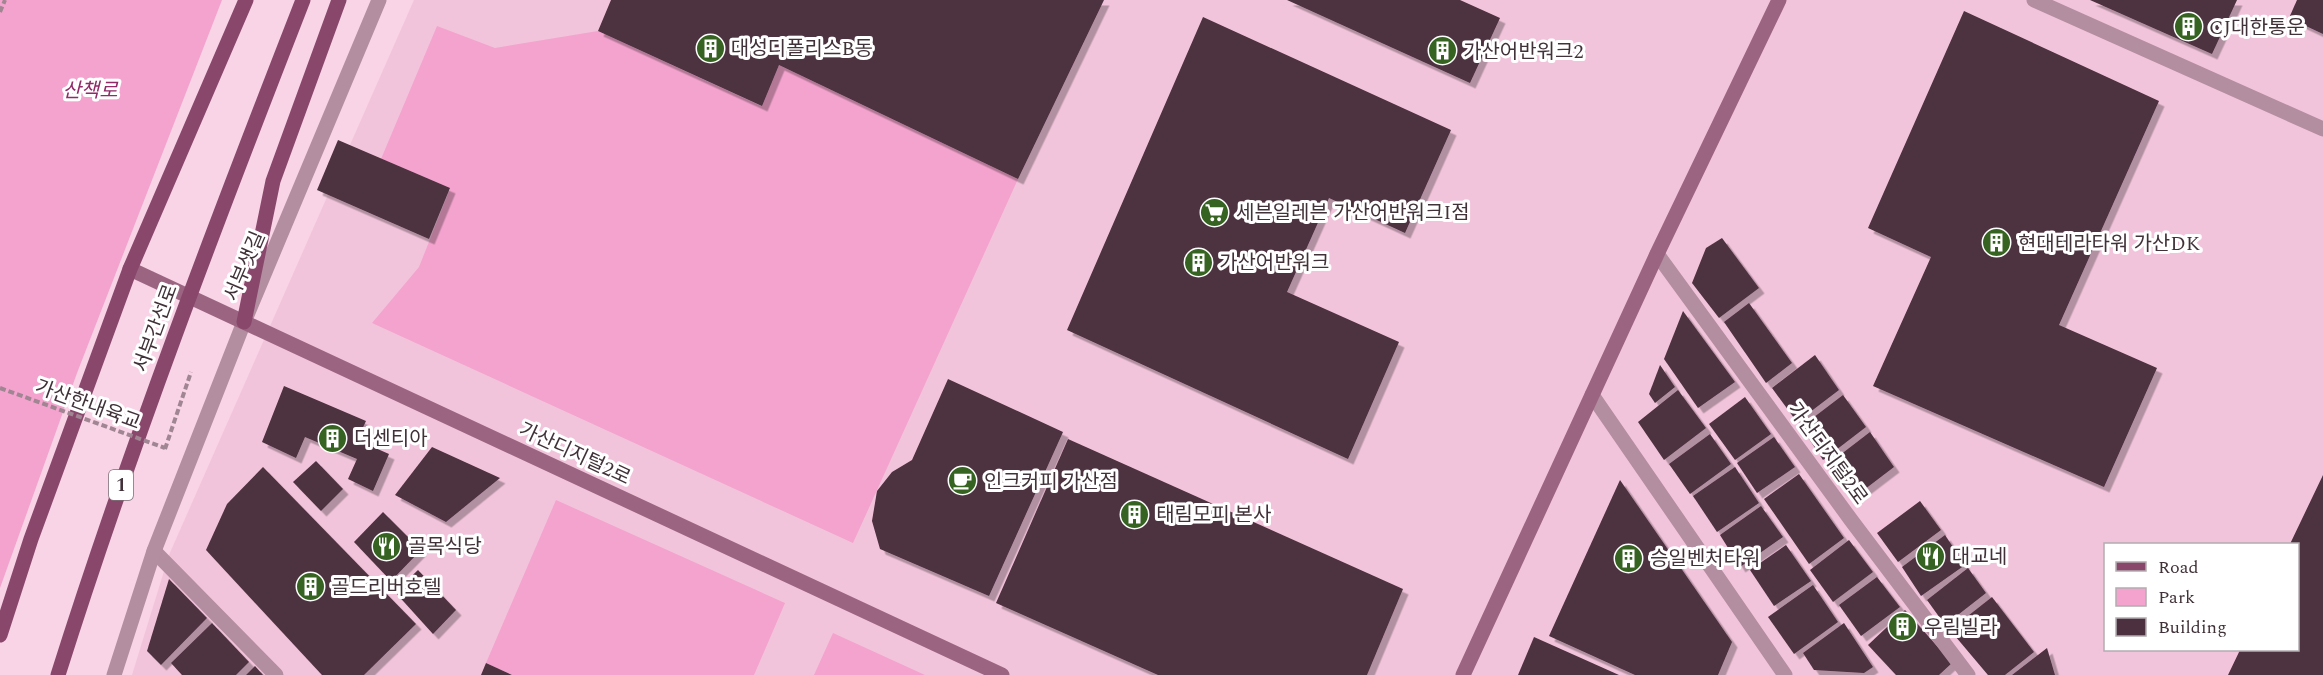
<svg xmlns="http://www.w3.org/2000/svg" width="2323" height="675" font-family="Spectral,'Noto Sans KR',serif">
  <defs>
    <filter id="shadow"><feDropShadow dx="5.5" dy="5.5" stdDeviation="0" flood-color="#0004"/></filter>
  </defs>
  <rect width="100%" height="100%" fill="#f9d3e6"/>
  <!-- built -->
  <path fill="#f2c4db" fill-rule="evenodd" d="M414 0H2323V675H132L169 555ZM2106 544H2298V650H2106Z"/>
  <!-- green -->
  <g fill="#f3a3cd">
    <path d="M0 0H222L77 373 0 588Z"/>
    <path d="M437 26 495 48 598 31 761 106 779 65 1018 179 853 543 372 323 419 267 450 189 381 159Z"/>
    <path d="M556 500 785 603 754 675H512L486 663Z"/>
    <path d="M833 633 925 675H814Z"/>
  </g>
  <!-- building -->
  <g fill="#4d3040" filter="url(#shadow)">
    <path d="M611 0H1104L1018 179 779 65 762 106 598 31Z"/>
    <path d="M1287 0H1460L1500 18 1470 83Z"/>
    <path d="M2090 0H2237L2212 54Z"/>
    <path d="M2297 0H2323V34L2289 18Z"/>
    <path d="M1964 11 2159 101 2059 325 2157 368 2104 487 1873 386 1931 257 1868 228Z"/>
    <path d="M1203 17 1451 130 1405 233 1329 198 1287 292 1399 342 1348 459 1067 330Z"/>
    <path d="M338 140 450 188 429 239 317 190Z"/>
    <path d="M1722 238 1759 288 1719 318 1692 283 1706 248Z"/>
    <path d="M1749 303 1792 363 1766 383 1724 322Z"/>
    <path d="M1683 311 1735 382 1698 408 1664 359Z"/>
    <path d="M1815 355 1839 390 1797 422 1772 388Z"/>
    <path d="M1660 365 1675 387 1655 403 1649 394Z"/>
    <path d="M948 379 1063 432 989 596 880 549 872 521 877 491 892 472 912 460Z"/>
    <path d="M284 386 366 421 357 440 389 454 373 491 348 479 357 459 305 437 296 458 262 442Z"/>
    <path d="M1678 390 1706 428 1664 460 1638 422Z"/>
    <path d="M1843 395 1866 427 1823 460 1801 427Z"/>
    <path d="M1745 397 1771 434 1735 460 1709 424Z"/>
    <path d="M1870 432 1894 467 1852 499 1827 465Z"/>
    <path d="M1710 434 1731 464 1690 494 1669 464Z"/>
    <path d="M1774 437 1795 467 1757 493 1737 463Z"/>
    <path d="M1068 439 1403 589 1367 675H1158L996 603Z"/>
    <path d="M432 447 500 478 446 522 395 495Z"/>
    <path d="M316 461 343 489 321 511 293 482Z"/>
    <path d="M263 467 416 624 364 675H322L206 550 227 504Z"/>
    <path d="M1735 467 1759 503 1717 532 1693 496Z"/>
    <path d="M1799 474 1844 538 1809 564 1764 499Z"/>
    <path d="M2323 475V675H2228L2240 650H2298V544H2290Z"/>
    <path d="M1620 480 1732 642 1718 675H1635L1549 636Z"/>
    <path d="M1920 501 1941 530 1898 562 1877 533Z"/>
    <path d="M1761 506 1783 537 1740 567 1720 535Z"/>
    <path d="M383 512 421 550 391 581 354 542Z"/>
    <path d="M1945 535 1965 565 1921 596 1902 567Z"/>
    <path d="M1849 540 1873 572 1833 602 1810 570Z"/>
    <path d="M1786 545 1811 581 1774 606 1750 570Z"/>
    <path d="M1968 568 1986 593 1945 625 1927 600Z"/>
    <path d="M418 570 456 610 433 634 395 592Z"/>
    <path d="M1877 577 1900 607 1861 636 1839 605Z"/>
    <path d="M169 579 207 618 161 665 147 651Z"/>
    <path d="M1813 585 1838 622 1794 654 1768 617Z"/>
    <path d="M1992 597 2034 652 2005 675H1988L1950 630Z"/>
    <path d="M1905 610 1952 663 1939 675H1896L1868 645Z"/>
    <path d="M212 623 249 662 236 675H182L171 663Z"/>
    <path d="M1844 623 1873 667 1864 673 1814 670 1803 653Z"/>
    <path d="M1534 637 1619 675H1518Z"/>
    <path d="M2047 648 2055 675H2012Z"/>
    <path d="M486 663 512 675H481Z"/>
    <path d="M255 666 263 675H246Z"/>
  </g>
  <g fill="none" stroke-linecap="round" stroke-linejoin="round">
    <!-- path -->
    <g stroke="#a08592" stroke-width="4" stroke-dasharray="6 3" stroke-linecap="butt">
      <path d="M0 12 5 0"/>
      <path d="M165 449 191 372"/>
    </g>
    <!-- street -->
    <g stroke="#b38da0" stroke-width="15">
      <path d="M2034 0 2323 129"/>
      <path d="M1657 254 1851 520 1968 675"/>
      <path d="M1592 395 1785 675"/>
      <path d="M154 551 276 675"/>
      <path d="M114 675 154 551 244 322 379 0"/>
    </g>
    <!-- secondary -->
    <g stroke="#9b6582" stroke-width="15">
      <path d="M130 269 1002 675"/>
      <path d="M1463 675 1657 254 1779 0"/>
    </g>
    <!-- primary -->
    <g stroke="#89476c" stroke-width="15">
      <path d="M244 322 273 181 339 0"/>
      <path d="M0 635 31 539 130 269 246 0"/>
      <path d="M58 675C130 447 216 223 303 0"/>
    </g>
    <!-- path-bridge -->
    <path stroke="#a08592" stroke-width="4" stroke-dasharray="6 3" stroke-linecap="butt" d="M0 388 165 448"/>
  </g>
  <!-- icons -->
  <defs>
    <symbol id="building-disc" viewBox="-11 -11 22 22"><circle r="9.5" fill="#376322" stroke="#fff"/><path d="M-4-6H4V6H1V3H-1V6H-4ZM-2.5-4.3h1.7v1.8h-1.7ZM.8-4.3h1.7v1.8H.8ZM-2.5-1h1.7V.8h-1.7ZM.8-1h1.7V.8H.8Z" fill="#fff"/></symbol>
    <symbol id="supermarket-disc" viewBox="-11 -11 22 22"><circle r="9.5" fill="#376322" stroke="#fff"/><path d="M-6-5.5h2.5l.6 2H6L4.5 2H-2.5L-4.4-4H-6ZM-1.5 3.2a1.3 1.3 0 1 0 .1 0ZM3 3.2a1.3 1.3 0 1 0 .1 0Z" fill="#fff"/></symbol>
    <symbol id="cafe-disc" viewBox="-11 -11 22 22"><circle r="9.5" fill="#376322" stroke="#fff"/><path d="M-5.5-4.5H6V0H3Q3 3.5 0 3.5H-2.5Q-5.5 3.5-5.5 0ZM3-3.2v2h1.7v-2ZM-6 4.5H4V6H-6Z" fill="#fff"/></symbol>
    <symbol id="restaurant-disc" viewBox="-11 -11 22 22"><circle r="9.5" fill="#376322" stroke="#fff"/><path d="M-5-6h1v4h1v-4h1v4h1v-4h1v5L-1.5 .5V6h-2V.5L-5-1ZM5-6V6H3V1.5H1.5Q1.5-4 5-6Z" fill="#fff"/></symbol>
  </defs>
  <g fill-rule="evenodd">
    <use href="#building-disc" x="2172" y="10" width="33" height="33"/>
    <use href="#building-disc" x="694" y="32" width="33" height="33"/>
    <use href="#building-disc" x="1426" y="34" width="33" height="33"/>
    <use href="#supermarket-disc" x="1198" y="196" width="33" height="33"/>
    <use href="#building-disc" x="1980" y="226" width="33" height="33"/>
    <use href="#building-disc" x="1182" y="246" width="33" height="33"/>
    <use href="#building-disc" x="316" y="422" width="33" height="33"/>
    <use href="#cafe-disc" x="946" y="464" width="33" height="33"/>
    <use href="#building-disc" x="1118" y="498" width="33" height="33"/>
    <use href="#restaurant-disc" x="370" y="530" width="33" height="33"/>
    <use href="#restaurant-disc" x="1914" y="540" width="33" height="33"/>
    <use href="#building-disc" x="1612" y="542" width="33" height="33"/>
    <use href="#building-disc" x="294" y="570" width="33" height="33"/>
    <use href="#building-disc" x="1886" y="610" width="33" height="33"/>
  </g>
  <g text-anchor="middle" stroke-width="6" stroke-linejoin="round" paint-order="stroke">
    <!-- shield labels -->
    <rect fill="#fff" stroke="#7a7074" stroke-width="1.5" x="109" y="470" width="24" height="30" rx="4.5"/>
    <g font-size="18" font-weight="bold" fill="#413239">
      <text x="121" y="491">1</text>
    </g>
    <!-- poi labels -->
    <g font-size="20" fill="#413239" stroke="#fff" text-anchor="start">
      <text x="2209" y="34">CJ대한통운</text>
      <text x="731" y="55">대성디폴리스B동</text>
      <text x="1463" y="58">가산어반워크2</text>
      <text x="1236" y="219">세븐일레븐 가산어반워크I점</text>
      <text x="2018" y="250">현대테라타워 가산DK</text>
      <text x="1219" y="269">가산어반워크</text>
      <text x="354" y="445">더센티아</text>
      <text x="984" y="488">인크커피 가산점</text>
      <text x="1156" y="521">태림모피 본사</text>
      <text x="408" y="553">골목식당</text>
      <text x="1952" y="563">대교네</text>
      <text x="1650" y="565">승일벤처타워</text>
      <text x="331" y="594">골드리버호텔</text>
      <text x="1924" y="634">우림빌라</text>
    </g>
    <!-- park labels -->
    <g font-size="20" font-style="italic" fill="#8e2b68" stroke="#fff">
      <text x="90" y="97">산책로</text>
    </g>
    <!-- street labels -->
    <g font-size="20" fill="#413239" stroke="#fff">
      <text transform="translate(244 266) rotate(-67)" y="7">서부샛길</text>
      <text transform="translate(155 328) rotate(-70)" y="7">서부간선로</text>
      <text transform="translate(88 404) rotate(20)" y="7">가산한내육교</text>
      <text transform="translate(575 453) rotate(25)" y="7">가산디지털2로</text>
      <text transform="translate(1828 453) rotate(54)" y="7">가산디지털2로</text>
    </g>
  </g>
  <!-- legend -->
  <rect x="2104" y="543" width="195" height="108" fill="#ffffff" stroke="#b3adb0" stroke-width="1.5"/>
  <rect x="2116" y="562" width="30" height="9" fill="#89476c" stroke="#b3adb0" stroke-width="1.5"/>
  <text x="2158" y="573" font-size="18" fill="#413239">Road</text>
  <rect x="2116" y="588" width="30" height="18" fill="#f3a3cd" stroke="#b3adb0" stroke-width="1.5"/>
  <text x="2158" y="603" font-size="18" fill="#413239">Park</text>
  <rect x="2116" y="618" width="30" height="18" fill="#4d3040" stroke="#b3adb0" stroke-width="1.5"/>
  <text x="2158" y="633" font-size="18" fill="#413239">Building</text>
</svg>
